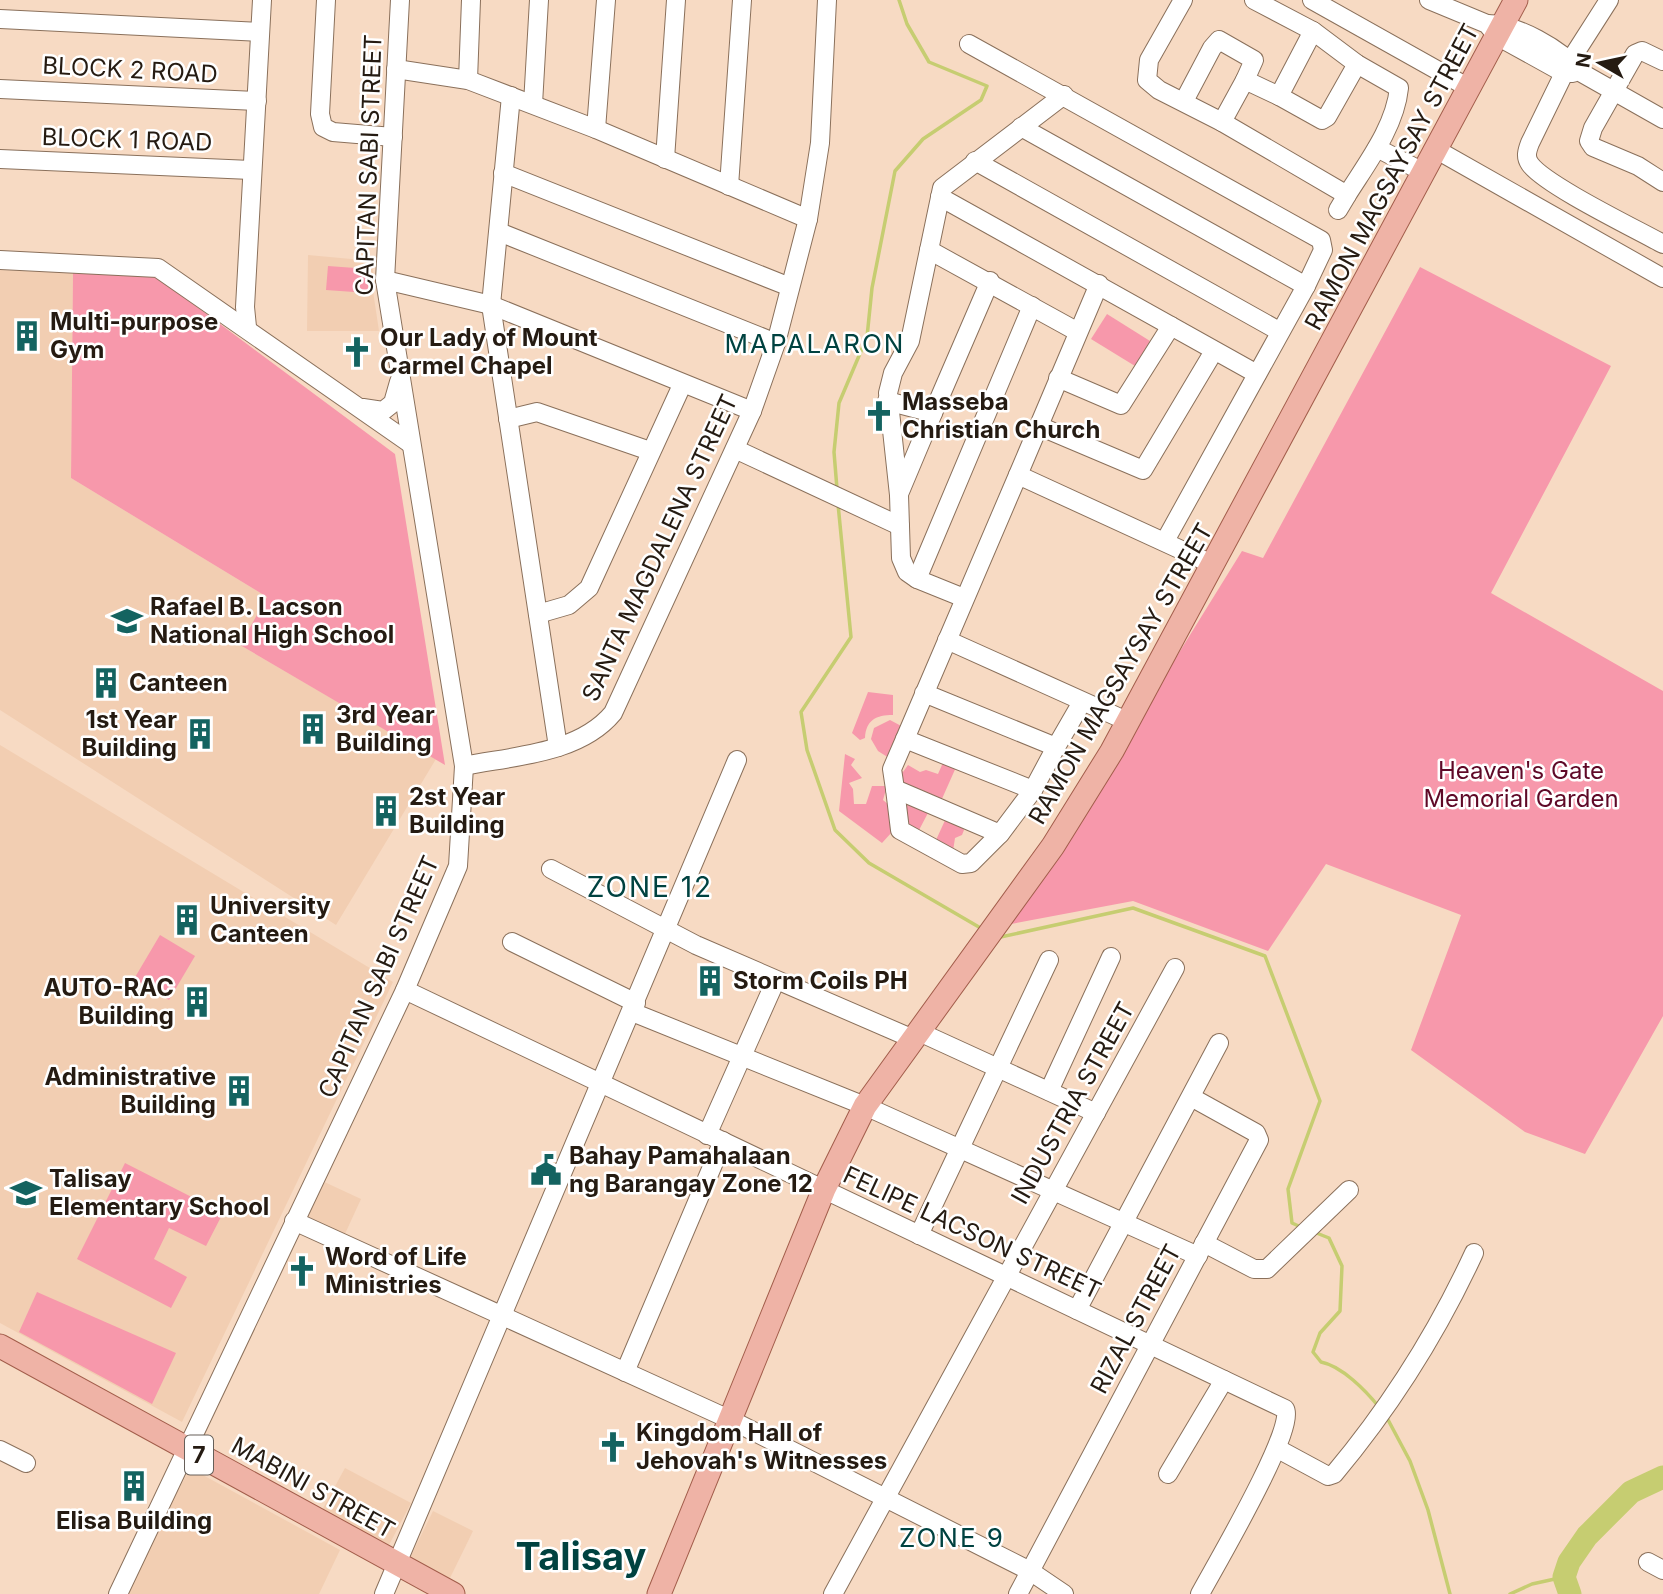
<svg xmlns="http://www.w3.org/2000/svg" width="1663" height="1594" font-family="Inter,sans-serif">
  <rect width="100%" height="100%" fill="#f7dac3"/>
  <!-- built -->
  <g fill="#f2ceb2">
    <path d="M308 255 373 261V291L379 331H307Z"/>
    <path d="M0 270 73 273 71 478 267 597 240 645 436 759 336 925 0 710Z"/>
    <path d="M0 745 393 982 182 1422 0 1323Z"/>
    <path d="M318 1179 361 1199 344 1236 301 1217Z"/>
    <path d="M190 1468 340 1550 319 1594H124Z"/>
    <path d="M345 1468 411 1503 389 1545 322 1510Z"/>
    <path d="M433 1511 473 1531 450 1578 410 1558Z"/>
  </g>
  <!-- green -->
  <g fill="#f798ab">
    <path d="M328 266 369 269 368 293 326 290Z"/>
    <path d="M1420 267 1611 366 1491 593 1663 691V1016L1585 1154 1525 1132 1411 1050 1461 915 1326 864 1268 951 1133 901 1011 924 1242 551 1263 558Z"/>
    <path d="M73 273 157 277 395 454 445 765 240 645 267 597 71 478Z"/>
    <path d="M1107 314 1150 341 1135 366 1091 339Z"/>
    <path d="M868 692 893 695V715C876 715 866 720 865 738L860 740 852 733Z"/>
    <path d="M890 720 905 728 889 758 878 751 871 739 874 728Z"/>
    <path d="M845 754 855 759 851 765 862 778 849 783 853 789 854 804H866L872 786H887L883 800 890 806 892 832 882 843 839 811Z"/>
    <path d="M945 758 957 765 941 801 897 788 899 767 903 772 908 765 920 772 926 770 938 774Z"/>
    <path d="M903 796 929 811 918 832 936 840 947 816 961 824 964 830 962 835 955 838 953 851 901 828Z"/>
    <path d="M160 935 195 956 169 1000 134 979Z"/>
    <path d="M125 1163 223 1213 206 1246 169 1228 154 1259 187 1277 171 1308 77 1259Z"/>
    <path d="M37 1292 176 1353 152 1404 19 1332Z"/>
  </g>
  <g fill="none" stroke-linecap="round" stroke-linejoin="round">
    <!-- stream -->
    <g stroke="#c6cd71" stroke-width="3.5">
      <path d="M837 489 834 452 839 403 867 337 872 288 895 171 923 139 981 100 987 86 929 62 907 24 899 0"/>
      <path d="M838 504 851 637 801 712 807 750 835 830 869 863 984 930"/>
      <path d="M996 938 1133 908 1265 956 1320 1101 1288 1189 1292 1223 1303 1228"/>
      <path d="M1314 1232 1329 1238 1342 1266 1340 1311 1320 1333 1313 1352 1321 1362C1342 1366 1366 1391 1379 1407"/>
      <path d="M1386 1416 1410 1461 1428 1510 1450 1594"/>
      <path d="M1510 1594 1532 1584 1564 1577"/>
    </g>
    <!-- river -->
    <path stroke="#c6cd71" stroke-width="23" d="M1570 1594 1564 1577 1569 1562 1587 1536 1631 1492 1663 1477"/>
    <defs>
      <g id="minor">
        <path d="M326 0 320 114 323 127 333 132 393 137"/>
        <path d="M1183 0 1149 60 1147 80 1159 90 1222 122 1347 195C1367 163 1395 127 1399 88L1357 64 1313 31 1254 0"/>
        <path d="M1312 0 1469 88"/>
        <path d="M1429 0 1487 24 1497 36 1564 73H1573"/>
        <path d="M1609 0 1570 61 1530 143C1527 151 1525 157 1530 164 1545 185 1636 229 1663 244"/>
        <path d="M0 19 260 32"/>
        <path d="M1487 24C1517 24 1561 49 1580 72L1663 119"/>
        <path d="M1313 31 1279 96 1322 120 1327 117 1357 64"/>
        <path d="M969 44 1321 240 1323 250 1306 286 1165 541"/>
        <path d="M1663 61 1642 51 1635 54 1593 128 1589 141 1593 147 1638 166 1663 182"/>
        <path d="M396 69 468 80 596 129 808 219"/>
        <path d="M468 80 471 0"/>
        <path d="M0 89 257 101"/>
        <path d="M511 96 491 305 558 747"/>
        <path d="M1184 101 1212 48 1219 40 1254 60 1245 80"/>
        <path d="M533 104 539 0"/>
        <path d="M1222 122 1245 80 1279 96"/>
        <path d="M1021 127 1306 286"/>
        <path d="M596 129 606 0"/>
        <path d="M1377 148 1425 173"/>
        <path d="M1437 150 1663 278"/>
        <path d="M0 159 251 170"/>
        <path d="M665 159 676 0"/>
        <path d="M975 161 1279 331"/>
        <path d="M503 173 790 287"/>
        <path d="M729 186 742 0"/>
        <path d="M940 197 1257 374"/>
        <path d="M1338 210 1347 195"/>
        <path d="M499 232 776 343"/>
        <path d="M929 250 1078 332"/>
        <path d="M0 260 158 268 411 444"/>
        <path d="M385 280 491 305 752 411"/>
        <path d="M247 327 245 307 262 0"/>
        <path d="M1058 378 1121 405 1171 326"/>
        <path d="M887 401 933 413 990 281"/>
        <path d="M363 408 383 411 393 403 399 382"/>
        <path d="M508 419 537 412 650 451"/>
        <path d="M1039 426 1143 470 1214 351"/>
        <path d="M735 449 900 526"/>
        <path d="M1018 475 1099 284"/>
        <path d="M899 494 933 413"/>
        <path d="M917 579 907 572 901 558 899 495 888 393 893 373 910 341 942 188 1064 95"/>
        <path d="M964 598 917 579 1032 306"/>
        <path d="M538 614 569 605 589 588 682 385"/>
        <path d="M947 640 1129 722"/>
        <path d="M924 693 1056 747 1033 790 905 739C942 651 980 563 1018 475L1214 565"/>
        <path d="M905 739 892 769 895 789 1000 834 1033 790"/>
        <path d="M1056 747 1082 702"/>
        <path d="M464 766C513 756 579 754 613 713L752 411 776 343 808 219 820 143 827 0"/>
        <path d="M895 789 900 830 962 864 971 863 1000 834"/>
        <path d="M551 869 696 945 911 1038"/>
        <path d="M512 942 636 1003"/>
        <path d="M405 990 1285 1409C1297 1427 1214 1568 1200 1594"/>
        <path d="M632 1012 865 1106 1198 1256"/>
        <path d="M917 1031 1096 1113"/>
        <path d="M1049 1091 1111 957"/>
        <path d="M707 1135 775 982"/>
        <path d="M294 1221 731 1420 1030 1571 1064 1594"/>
        <path d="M919 1235 1049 960"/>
        <path d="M1204 1243 1254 1269H1267L1349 1190"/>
        <path d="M1077 1310 1219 1043"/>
        <path d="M625 1372 723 1141"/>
        <path d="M1278 1449 1328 1476 1334 1474C1391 1406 1437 1333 1474 1253"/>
        <path d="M0 1450 26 1463"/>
        <path d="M1168 1474 1224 1380"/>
        <path d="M1648 1562 1663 1570"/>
        <path d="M118 1594 405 990 458 866 464 766 385 280 400 0"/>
        <path d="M384 1594 737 760"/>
        <path d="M833 1594 1175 968"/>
        <path d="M1018 1594 1259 1140 1256 1133 1191 1097"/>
      </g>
      <g id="major">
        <path d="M0 1346 453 1594"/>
        <path d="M659 1594 824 1189 865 1106 1053 846 1112 751 1516 0"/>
      </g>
    </defs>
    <!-- minor casing -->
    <use href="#minor" stroke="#8a705b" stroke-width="20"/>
    <!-- major casing -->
    <use href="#major" stroke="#a25d4b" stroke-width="25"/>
    <!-- minor -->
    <use href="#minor" stroke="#fff" stroke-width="18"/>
    <!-- major -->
    <use href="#major" stroke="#efb3a6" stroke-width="23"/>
  </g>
  <!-- icons -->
  <defs>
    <symbol id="building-bare" viewBox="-9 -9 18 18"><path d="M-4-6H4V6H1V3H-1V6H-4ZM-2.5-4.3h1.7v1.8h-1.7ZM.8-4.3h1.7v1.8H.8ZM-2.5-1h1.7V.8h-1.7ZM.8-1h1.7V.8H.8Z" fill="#146360" stroke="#fff" stroke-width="2.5" paint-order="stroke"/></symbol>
    <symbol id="church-bare" viewBox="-9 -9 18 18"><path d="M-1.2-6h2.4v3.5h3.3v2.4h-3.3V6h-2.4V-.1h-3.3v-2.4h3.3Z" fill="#146360" stroke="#fff" stroke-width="2.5" paint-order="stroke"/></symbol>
    <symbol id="school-bare" viewBox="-9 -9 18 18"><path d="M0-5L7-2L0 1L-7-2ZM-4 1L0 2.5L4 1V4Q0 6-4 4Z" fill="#146360" stroke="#fff" stroke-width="2.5" paint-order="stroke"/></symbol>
    <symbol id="civic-bare" viewBox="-9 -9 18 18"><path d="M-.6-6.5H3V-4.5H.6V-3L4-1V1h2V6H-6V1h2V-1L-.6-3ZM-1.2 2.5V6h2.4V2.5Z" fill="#146360" stroke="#fff" stroke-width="2.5" paint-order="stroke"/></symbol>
  </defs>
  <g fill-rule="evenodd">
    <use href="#building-bare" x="5" y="314" width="44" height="44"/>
    <use href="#church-bare" x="335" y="330" width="44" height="44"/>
    <use href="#church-bare" x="857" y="394" width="44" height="44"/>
    <use href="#school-bare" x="105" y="599" width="44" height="44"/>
    <use href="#building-bare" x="84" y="661" width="44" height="44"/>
    <use href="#building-bare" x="291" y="707" width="44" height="44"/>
    <use href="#building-bare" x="178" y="712" width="44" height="44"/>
    <use href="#building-bare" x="364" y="789" width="44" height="44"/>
    <use href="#building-bare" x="165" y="898" width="44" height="44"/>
    <use href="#building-bare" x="688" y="959" width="44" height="44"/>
    <use href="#building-bare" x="175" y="980" width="44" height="44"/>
    <use href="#building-bare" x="217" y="1069" width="44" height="44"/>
    <use href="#civic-bare" x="524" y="1148" width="44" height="44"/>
    <use href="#school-bare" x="4" y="1171" width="44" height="44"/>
    <use href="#church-bare" x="280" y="1249" width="44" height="44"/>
    <use href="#church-bare" x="591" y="1425" width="44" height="44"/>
    <use href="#building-bare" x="112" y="1464" width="44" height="44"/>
  </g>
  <g text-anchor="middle" stroke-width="5" stroke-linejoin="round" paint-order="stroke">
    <!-- shield labels -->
    <rect fill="#fff" stroke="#665f59" stroke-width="2" x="185" y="1435.5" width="28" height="39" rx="5"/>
    <g font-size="23" font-weight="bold" fill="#251b12">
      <text x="199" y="1463">7</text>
    </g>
    <!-- street labels -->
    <g font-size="24" fill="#251b12" stroke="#fff">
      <text transform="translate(130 70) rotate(3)" y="8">BLOCK 2 ROAD</text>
      <text transform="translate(127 140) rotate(2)" y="8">BLOCK 1 ROAD</text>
      <text transform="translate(369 165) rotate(-88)" y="8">CAPITAN SABI STREET</text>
      <text transform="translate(1392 177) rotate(-62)" y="8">RAMON MAGSAYSAY STREET</text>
      <text transform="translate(660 548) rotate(-65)" y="8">SANTA MAGDALENA STREET</text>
      <text transform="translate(1121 674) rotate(-60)" y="8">RAMON MAGSAYSAY STREET</text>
      <text transform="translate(379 977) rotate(-66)" y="8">CAPITAN SABI STREET</text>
      <text transform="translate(1073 1103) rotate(-61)" y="8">INDUSTRIA STREET</text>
      <text transform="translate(972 1233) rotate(25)" y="8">FELIPE LACSON STREET</text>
      <text transform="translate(1136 1319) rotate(-62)" y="8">RIZAL STREET</text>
      <text transform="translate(313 1488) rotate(29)" y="8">MABINI STREET</text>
    </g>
    <!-- poi labels -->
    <g font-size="24" font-weight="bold" fill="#251b12" stroke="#fff" text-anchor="start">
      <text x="50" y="330">Multi-purpose<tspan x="50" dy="28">Gym</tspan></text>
      <text x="380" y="346">Our Lady of Mount<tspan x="380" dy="28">Carmel Chapel</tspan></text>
      <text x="902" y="410">Masseba<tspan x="902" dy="28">Christian Church</tspan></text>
      <text x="150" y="615">Rafael B. Lacson<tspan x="150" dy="28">National High School</tspan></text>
      <text x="129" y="691">Canteen</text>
      <text x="336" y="723">3rd Year<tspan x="336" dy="28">Building</tspan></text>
      <text x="177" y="728" text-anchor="end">1st Year<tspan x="177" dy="28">Building</tspan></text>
      <text x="409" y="805">2st Year<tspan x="409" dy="28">Building</tspan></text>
      <text x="210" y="914">University<tspan x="210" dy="28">Canteen</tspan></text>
      <text x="733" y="989">Storm Coils PH</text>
      <text x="174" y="996" text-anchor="end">AUTO-RAC<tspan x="174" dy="28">Building</tspan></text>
      <text x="216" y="1085" text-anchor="end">Administrative<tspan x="216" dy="28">Building</tspan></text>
      <text x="569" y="1164">Bahay Pamahalaan<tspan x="569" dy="28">ng Barangay Zone 12</tspan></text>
      <text x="49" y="1187">Talisay<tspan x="49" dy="28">Elementary School</tspan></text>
      <text x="325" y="1265">Word of Life<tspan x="325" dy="28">Ministries</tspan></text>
      <text x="636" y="1441">Kingdom Hall of<tspan x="636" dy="28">Jehovah's Witnesses</tspan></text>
      <text x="134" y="1529" text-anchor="middle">Elisa Building</text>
    </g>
    <!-- park labels -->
    <g font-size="24" fill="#5f0927" stroke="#fff">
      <text x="1521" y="779">Heaven's Gate<tspan x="1521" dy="28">Memorial Garden</tspan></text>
    </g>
    <!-- neighbourhood labels -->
    <g font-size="26" letter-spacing="2" fill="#004240" stroke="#fff">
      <text x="815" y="353">MAPALARON</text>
      <text x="952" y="1547">ZONE 9</text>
    </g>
    <!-- quarter labels -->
    <g font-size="28" letter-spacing="2" fill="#004240" stroke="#fff">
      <text x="650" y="897">ZONE 12</text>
    </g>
    <!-- town labels -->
    <g font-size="38" font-weight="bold" fill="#004240" stroke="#fff">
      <text x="581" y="1570">Talisay</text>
    </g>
  </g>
  <!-- north arrow -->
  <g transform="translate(1600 63) rotate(279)" stroke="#ffffff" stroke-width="5" paint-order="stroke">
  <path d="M0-5L12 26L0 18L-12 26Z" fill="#251b12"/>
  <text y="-10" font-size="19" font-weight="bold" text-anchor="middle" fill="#251b12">N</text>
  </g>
</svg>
